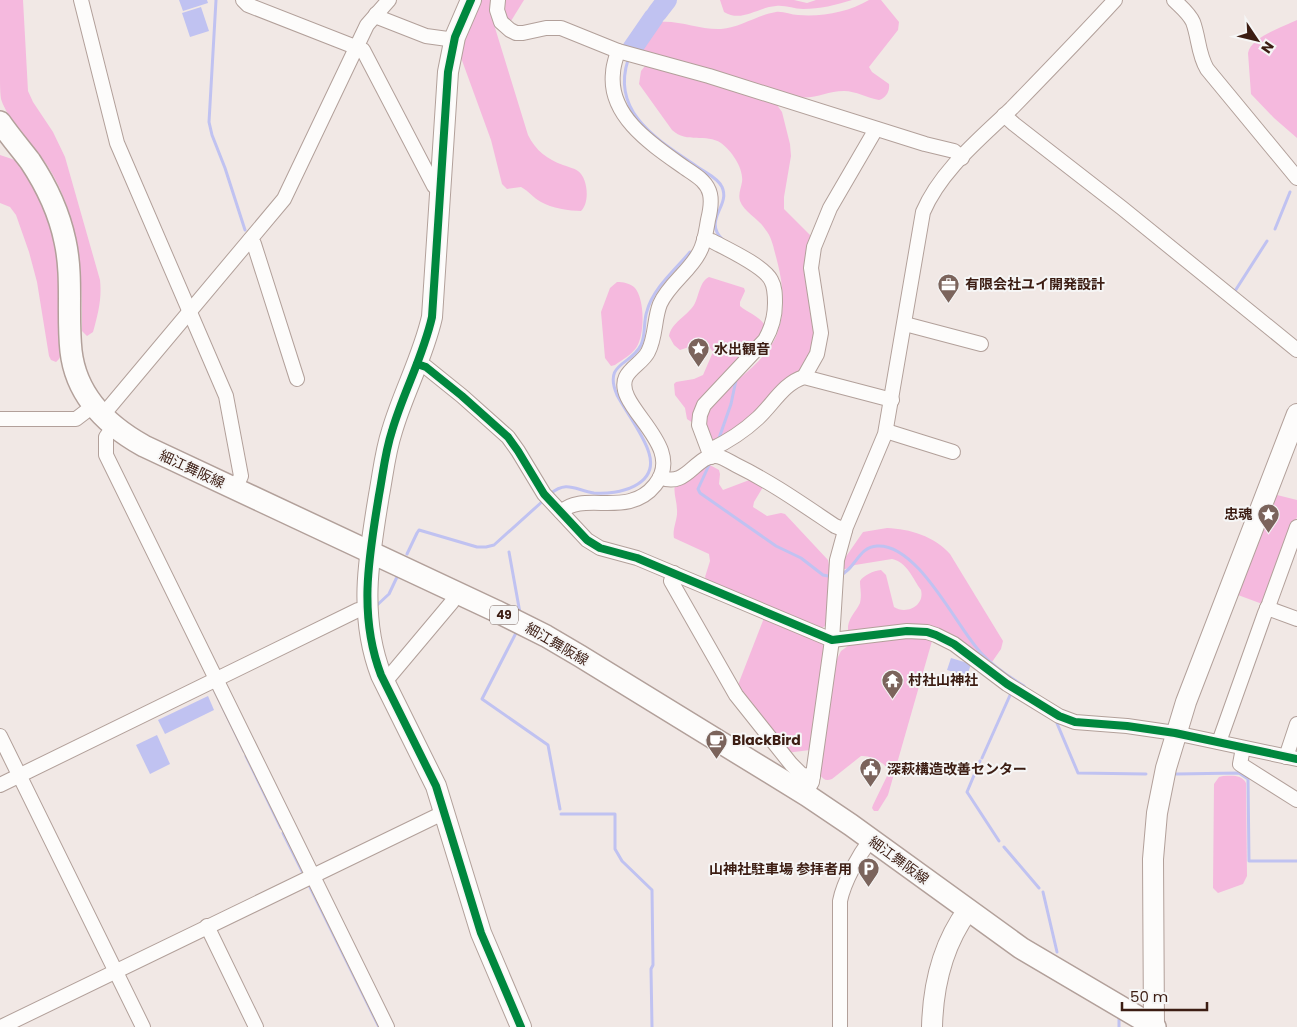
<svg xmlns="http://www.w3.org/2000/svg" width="1297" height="1027" font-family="Poppins,'Noto Sans JP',sans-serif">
  <rect width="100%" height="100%" fill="#f1e8e5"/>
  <!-- green -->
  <g fill="#f5b9de">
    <path d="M0 0H23L28 91 33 102 53 132 65 157 100 280C102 299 98 314 93 332L87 336 82 331C82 271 80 217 47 165 34 146 8 121 1 99 0 92 0 81 0 73 0 49 0 24 0 0Z"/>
    <path d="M480 0H492L491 10 492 18 528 135C536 151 547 159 563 165 568 167 574 168 578 171 588 178 590 203 581 211 570 211 551 208 541 202 533 198 529 191 521 187L507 189 502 184 491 140 460 55 461 47Z"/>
    <path d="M504 0H524L511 21H509C504 17 502 7 504 0Z"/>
    <path d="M720 0H794L807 3 816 0H852C836 5 820 9 803 9 794 9 785 5 776 6 758 7 742 23 724 12Z"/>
    <path d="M869 0H881L899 22 898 30 869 67 872 72 889 84C890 91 886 98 879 100 867 98 856 91 844 91 826 91 816 100 796 97L640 50 639 47 651 28 659 22C680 20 700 30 721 29 740 28 757 15 776 12 783 11 791 15 798 15 822 17 849 12 869 0Z"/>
    <path d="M1297 20V138L1274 118 1251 94 1248 53C1251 37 1283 27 1297 20Z"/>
    <path d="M645 66 708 82 777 105 782 112 790 144 791 156 784 197V209L810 235 813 240 807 268 818 333 814 352 803 372 776 393 748 422 719 441 714 443C708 440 705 436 703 429 699 414 709 403 719 393 722 390 726 385 730 382 734 380 737 381 740 378 754 366 773 349 778 331 787 306 782 278 775 253 773 245 771 236 765 229 759 219 744 212 740 201 738 194 741 188 742 182 744 169 732 151 721 143 706 133 687 144 672 130L639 84 641 71Z"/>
    <path d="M0 155 15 160 19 164C64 232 60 278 61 355L59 359 56 362 51 360 49 356 37 282 29 252 16 215 10 207 0 203Z"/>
    <path d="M709 277 744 288 745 291 740 302V306C748 313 764 318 766 329L693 423 687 419 685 408 675 395 674 384 676 382 694 379 703 375 713 352 708 345 704 342 680 350 674 345 669 336C671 323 687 316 694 305 699 297 699 282 709 277Z"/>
    <path d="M617 282C623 282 630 283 635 288 645 300 645 336 636 348 631 355 622 360 615 365L611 366 605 358 601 312 610 288Z"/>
    <path d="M708 464 719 470 720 474 719 484 723 490 752 479 763 487 754 502 753 507 767 516 781 513 785 514 828 560 830 570 827 621 825 626 821 629 707 581 705 577 710 561 709 554 674 538C672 529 678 519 677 510 677 501 673 493 675 485Z"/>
    <path d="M1277 495 1297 500V517L1265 605 1238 595Z"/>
    <path d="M887 528C910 529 934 536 950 554L1003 641 1001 649 992 662 988 663 956 640 851 633 848 630C847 619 856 612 860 603 862 595 860 589 860 581 864 575 873 571 881 570L886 575 894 607C906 615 925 606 921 590 913 579 907 562 892 559L855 565 846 569H843L845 558 863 532Z"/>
    <path d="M764 618 822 642 824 647 810 750 786 753 736 690Z"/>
    <path d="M907 636 932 640V641L888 795 878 811H874L872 808 873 805 889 772C887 763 870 755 861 756L832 779C826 781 824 780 820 775L834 665 841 651 852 643Z"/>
    <path d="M1223 776C1232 776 1241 774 1246 783L1247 876 1243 884 1218 893 1213 888 1214 784 1219 777Z"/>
  </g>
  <!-- water -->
  <g fill="#c0c2f1">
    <path d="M179 0H207L208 3 183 11Z"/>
    <path d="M201 7 209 31 190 37 182 13Z"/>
    <path d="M951 658 971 664 967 676 947 670Z"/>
    <path d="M208 696 214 710 165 734 158 720Z"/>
    <path d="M157 735 170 764 150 774 136 745Z"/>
  </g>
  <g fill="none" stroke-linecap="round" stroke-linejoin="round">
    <!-- stream -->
    <g stroke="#c0c2f1" stroke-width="3">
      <path d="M216 0 209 122 212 135 225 168 245 230"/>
      <path d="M628 60C610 115 662 142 699 168 706 173 718 178 722 187 731 206 702 220 723 240"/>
      <path d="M1275 229 1290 192"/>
      <path d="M1235 291 1267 241"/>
      <path d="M718 441 731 404 736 380"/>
      <path d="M709 465 698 489 700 493 776 546 801 558 823 575 833 577"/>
      <path d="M550 494C567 480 575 490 594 493 618 495 659 486 649 453 644 435 626 412 617 395 603 362 631 366 641 345 646 335 643 322 647 311 653 288 676 269 690 252"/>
      <path d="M509 552 520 613"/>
      <path d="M407 554 417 533 419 530 477 547H486L494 545 544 500"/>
      <path d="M839 576C856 569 858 547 877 546 918 543 957 628 981 653 993 666 1009 677 1024 686"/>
      <path d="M375 607 389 594 397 577"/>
      <path d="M517 631 482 699 548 745 560 809"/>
      <path d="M213 687 244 751"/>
      <path d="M1056 721 1078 773 1146 774"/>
      <path d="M246 756 281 828"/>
      <path d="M982 758 1011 693"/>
      <path d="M980 761 967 792 999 841"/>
      <path d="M1176 774 1239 773 1248 779 1249 861H1297"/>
      <path d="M561 814H615V849L622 861 652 890 653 965 651 969 652 1027"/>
      <path d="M283 833 303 873"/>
      <path d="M1004 847 1039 888"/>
      <path d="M308 883 379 1027"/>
      <path d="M1043 892 1057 952"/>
      <path d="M1119 1019V1027"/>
    </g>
    <!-- river -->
    <g stroke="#c0c2f1" stroke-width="20">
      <path d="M657 13 667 0"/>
      <path d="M632 49 654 17"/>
    </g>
    <defs>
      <g id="street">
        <path d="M81 0 117 143 226 396 241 476 235 489"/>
        <path d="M243 0 248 5 363 50 434 186 441 187"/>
        <path d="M498 0 497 10 501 22 510 30 516 33H523L546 28H561L618 51 709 76 925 144 954 151 962 158"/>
        <path d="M1174 0C1181 7 1189 13 1193 22 1199 38 1198 54 1207 69L1297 178"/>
        <path d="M376 14 380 18 426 36 455 40"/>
        <path d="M1004 115 1014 124 1122 208 1297 350"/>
        <path d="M704 239 712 241C727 249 764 266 771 280 775 287 775 295 775 303 775 317 772 328 765 340L704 405 700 415 699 425 711 457"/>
        <path d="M250 240 254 244 297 379"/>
        <path d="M905 324 981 344"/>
        <path d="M417 364 426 367 462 396 508 437 518 451 544 494 587 540 600 548 637 558 832 640 907 631 927 632 936 635 954 644 1007 684 1059 716 1075 722 1127 726 1175 733 1297 759"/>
        <path d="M804 377 817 354 821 333 811 268 814 247 830 208 876 129"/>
        <path d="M102 416 284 199 367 25 389 0"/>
        <path d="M0 419H76L93 406"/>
        <path d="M113 427 106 437V455L387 1027"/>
        <path d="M886 431 953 452"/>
        <path d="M710 450C727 442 744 431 758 418 773 404 784 383 804 377L892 400"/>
        <path d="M660 477C686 489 695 456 715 456 722 456 730 462 736 465 771 482 802 504 835 526L845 530"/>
        <path d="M561 512C584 490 628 519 655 485 688 445 612 406 626 377 631 367 643 362 648 352 656 337 654 319 660 304 669 284 689 272 699 253 705 243 706 231 708 220 710 212 712 203 710 194 707 181 695 175 685 168 654 146 608 117 613 73 613 66 616 58 618 51"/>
        <path d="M674 573 671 581 736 695 791 764 802 775 813 776"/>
        <path d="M1267 608 1297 619"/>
        <path d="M383 680 389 677 452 602 456 593"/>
        <path d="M0 736 143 1027"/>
        <path d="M1219 742 1265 613 1269 604 1297 527"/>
        <path d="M1243 748 1240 764 1297 800"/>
        <path d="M1286 757 1297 724"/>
        <path d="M0 785 358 610H367"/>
        <path d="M805 794 812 782 832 640 837 560 846 527 885 434 923 212C941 170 980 139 1012 108 1047 72 1081 37 1115 0"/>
        <path d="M207 926 256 1027"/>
        <path d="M1 1027 445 812"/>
        <path d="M840 1027V901C844 881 859 855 871 839"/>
      </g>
      <g id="secondary">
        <path d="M471 0 455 37 448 72 432 317C423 357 403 393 392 431 385 452 383 474 379 495 369 556 358 615 381 675L436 786 481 933 521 1027"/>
        <path d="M932 1027C933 985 943 944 968 910"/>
        <path d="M1154 1027 1153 859 1157 813 1166 768 1186 702 1297 414"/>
      </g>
      <path id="primary" d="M0 122C9 135 20 148 30 161 46 185 59 212 65 241 73 277 67 314 71 351 76 395 106 425 144 446L496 611 546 636 580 656 808 796 851 825 1021 948 1155 1027"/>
    </defs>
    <!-- street casing -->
    <use href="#street" stroke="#b2a09a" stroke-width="16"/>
    <!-- secondary casing -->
    <use href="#secondary" stroke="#b2a09a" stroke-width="22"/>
    <!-- primary casing -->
    <use href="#primary" stroke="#b2a09a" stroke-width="24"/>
    <!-- street -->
    <use href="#street" stroke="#fdfcfb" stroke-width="14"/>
    <!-- secondary -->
    <use href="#secondary" stroke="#fdfcfb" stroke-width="20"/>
    <!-- primary -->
    <use href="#primary" stroke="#fdfcfb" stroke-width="21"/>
    <defs>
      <g id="cycleway">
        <path d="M471 0 455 37 448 72 432 317C423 357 403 393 392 431 385 452 383 474 379 495 369 556 358 615 381 675L436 786 481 933 521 1027"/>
        <path d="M417 364 426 367 462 396 508 437 518 451 544 494 587 540 600 548 637 558 832 640 907 631 927 632 936 635 954 644 1007 684 1059 716 1075 722 1127 726 1175 733 1297 759"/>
      </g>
    </defs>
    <!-- cycleway casing -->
    <use href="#cycleway" stroke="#f6f6f6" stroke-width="11"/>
    <!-- cycleway -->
    <use href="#cycleway" stroke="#00873e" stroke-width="8"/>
  </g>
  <!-- icons -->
  <defs>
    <symbol id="office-pin" viewBox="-11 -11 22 30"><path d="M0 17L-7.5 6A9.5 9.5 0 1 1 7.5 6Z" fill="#7b645c" stroke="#f6f6f6"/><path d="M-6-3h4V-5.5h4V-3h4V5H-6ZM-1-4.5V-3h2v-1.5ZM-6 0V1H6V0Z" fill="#fff"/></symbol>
    <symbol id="sight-pin" viewBox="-11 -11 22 30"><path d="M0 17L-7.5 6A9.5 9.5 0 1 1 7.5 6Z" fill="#7b645c" stroke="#f6f6f6"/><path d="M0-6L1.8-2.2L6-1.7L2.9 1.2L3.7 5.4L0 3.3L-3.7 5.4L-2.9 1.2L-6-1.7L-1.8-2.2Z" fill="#fff"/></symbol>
    <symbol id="temple-pin" viewBox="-11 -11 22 30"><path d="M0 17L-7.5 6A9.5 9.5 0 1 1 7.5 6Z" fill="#7b645c" stroke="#f6f6f6"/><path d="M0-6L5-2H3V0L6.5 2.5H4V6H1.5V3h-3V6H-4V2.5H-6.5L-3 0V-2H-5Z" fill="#fff"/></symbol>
    <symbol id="cafe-pin" viewBox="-11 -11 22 30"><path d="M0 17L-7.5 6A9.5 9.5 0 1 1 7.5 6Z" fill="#7b645c" stroke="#f6f6f6"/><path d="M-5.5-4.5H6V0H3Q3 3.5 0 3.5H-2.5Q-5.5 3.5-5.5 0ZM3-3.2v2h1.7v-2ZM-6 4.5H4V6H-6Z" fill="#fff"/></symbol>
    <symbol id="civic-pin" viewBox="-11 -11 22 30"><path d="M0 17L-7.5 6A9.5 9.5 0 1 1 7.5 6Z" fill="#7b645c" stroke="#f6f6f6"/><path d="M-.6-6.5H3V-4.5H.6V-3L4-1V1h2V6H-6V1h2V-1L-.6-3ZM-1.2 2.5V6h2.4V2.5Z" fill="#fff"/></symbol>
    <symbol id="parking-pin" viewBox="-11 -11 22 30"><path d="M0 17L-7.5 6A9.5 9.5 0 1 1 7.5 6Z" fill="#7b645c" stroke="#f6f6f6"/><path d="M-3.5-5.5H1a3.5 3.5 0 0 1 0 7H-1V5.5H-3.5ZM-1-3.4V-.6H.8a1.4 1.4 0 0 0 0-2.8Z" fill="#fff"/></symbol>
  </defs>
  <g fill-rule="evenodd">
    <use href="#office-pin" x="936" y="272" width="25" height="34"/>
    <use href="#sight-pin" x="686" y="336" width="25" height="34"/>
    <use href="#sight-pin" x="1256" y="502" width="25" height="34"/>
    <use href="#temple-pin" x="880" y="668" width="25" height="34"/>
    <use href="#cafe-pin" x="704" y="728" width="25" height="34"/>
    <use href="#civic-pin" x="858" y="756" width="25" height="34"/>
    <use href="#parking-pin" x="856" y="856" width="25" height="34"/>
  </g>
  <g text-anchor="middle" stroke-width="4" stroke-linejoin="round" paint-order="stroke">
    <!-- shield labels -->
    <rect fill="#f6f6f6" stroke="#745e57" stroke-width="1" x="490" y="605.5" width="28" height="19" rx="4"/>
    <g font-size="12" font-weight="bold" fill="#3c1d13">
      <text x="504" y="619">49</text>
    </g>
    <!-- poi labels -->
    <g font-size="14" font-weight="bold" fill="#3c1d13" stroke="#f6f6f6" text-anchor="start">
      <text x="965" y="289">有限会社ユイ開発設計</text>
      <text x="714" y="354">水出観音</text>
      <text x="1252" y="519" text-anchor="end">忠魂</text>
      <text x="908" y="685">村社山神社</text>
      <text x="732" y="745">BlackBird</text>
      <text x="887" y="774">深萩構造改善センター</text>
      <text x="852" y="874" text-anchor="end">山神社駐車場 参拝者用</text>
    </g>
    <!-- street labels -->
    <g font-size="14" fill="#3c1d13" stroke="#f6f6f6">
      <text transform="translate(192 469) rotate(25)" y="5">細江舞阪線</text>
      <text transform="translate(557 644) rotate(30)" y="5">細江舞阪線</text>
      <text transform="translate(899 860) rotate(36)" y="5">細江舞阪線</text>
    </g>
  </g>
  <!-- north arrow -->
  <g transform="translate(1257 40) rotate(125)" stroke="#f6f6f6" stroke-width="4" paint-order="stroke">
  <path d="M0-4L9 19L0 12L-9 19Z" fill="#3c1d13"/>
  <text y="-8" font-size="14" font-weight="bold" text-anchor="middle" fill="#3c1d13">N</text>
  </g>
  <!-- scale -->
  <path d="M1122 1002v8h85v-8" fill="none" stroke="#3c1d13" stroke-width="2.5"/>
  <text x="1130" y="1002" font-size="15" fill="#3c1d13" stroke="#f6f6f6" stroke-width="4" paint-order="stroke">50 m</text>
</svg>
